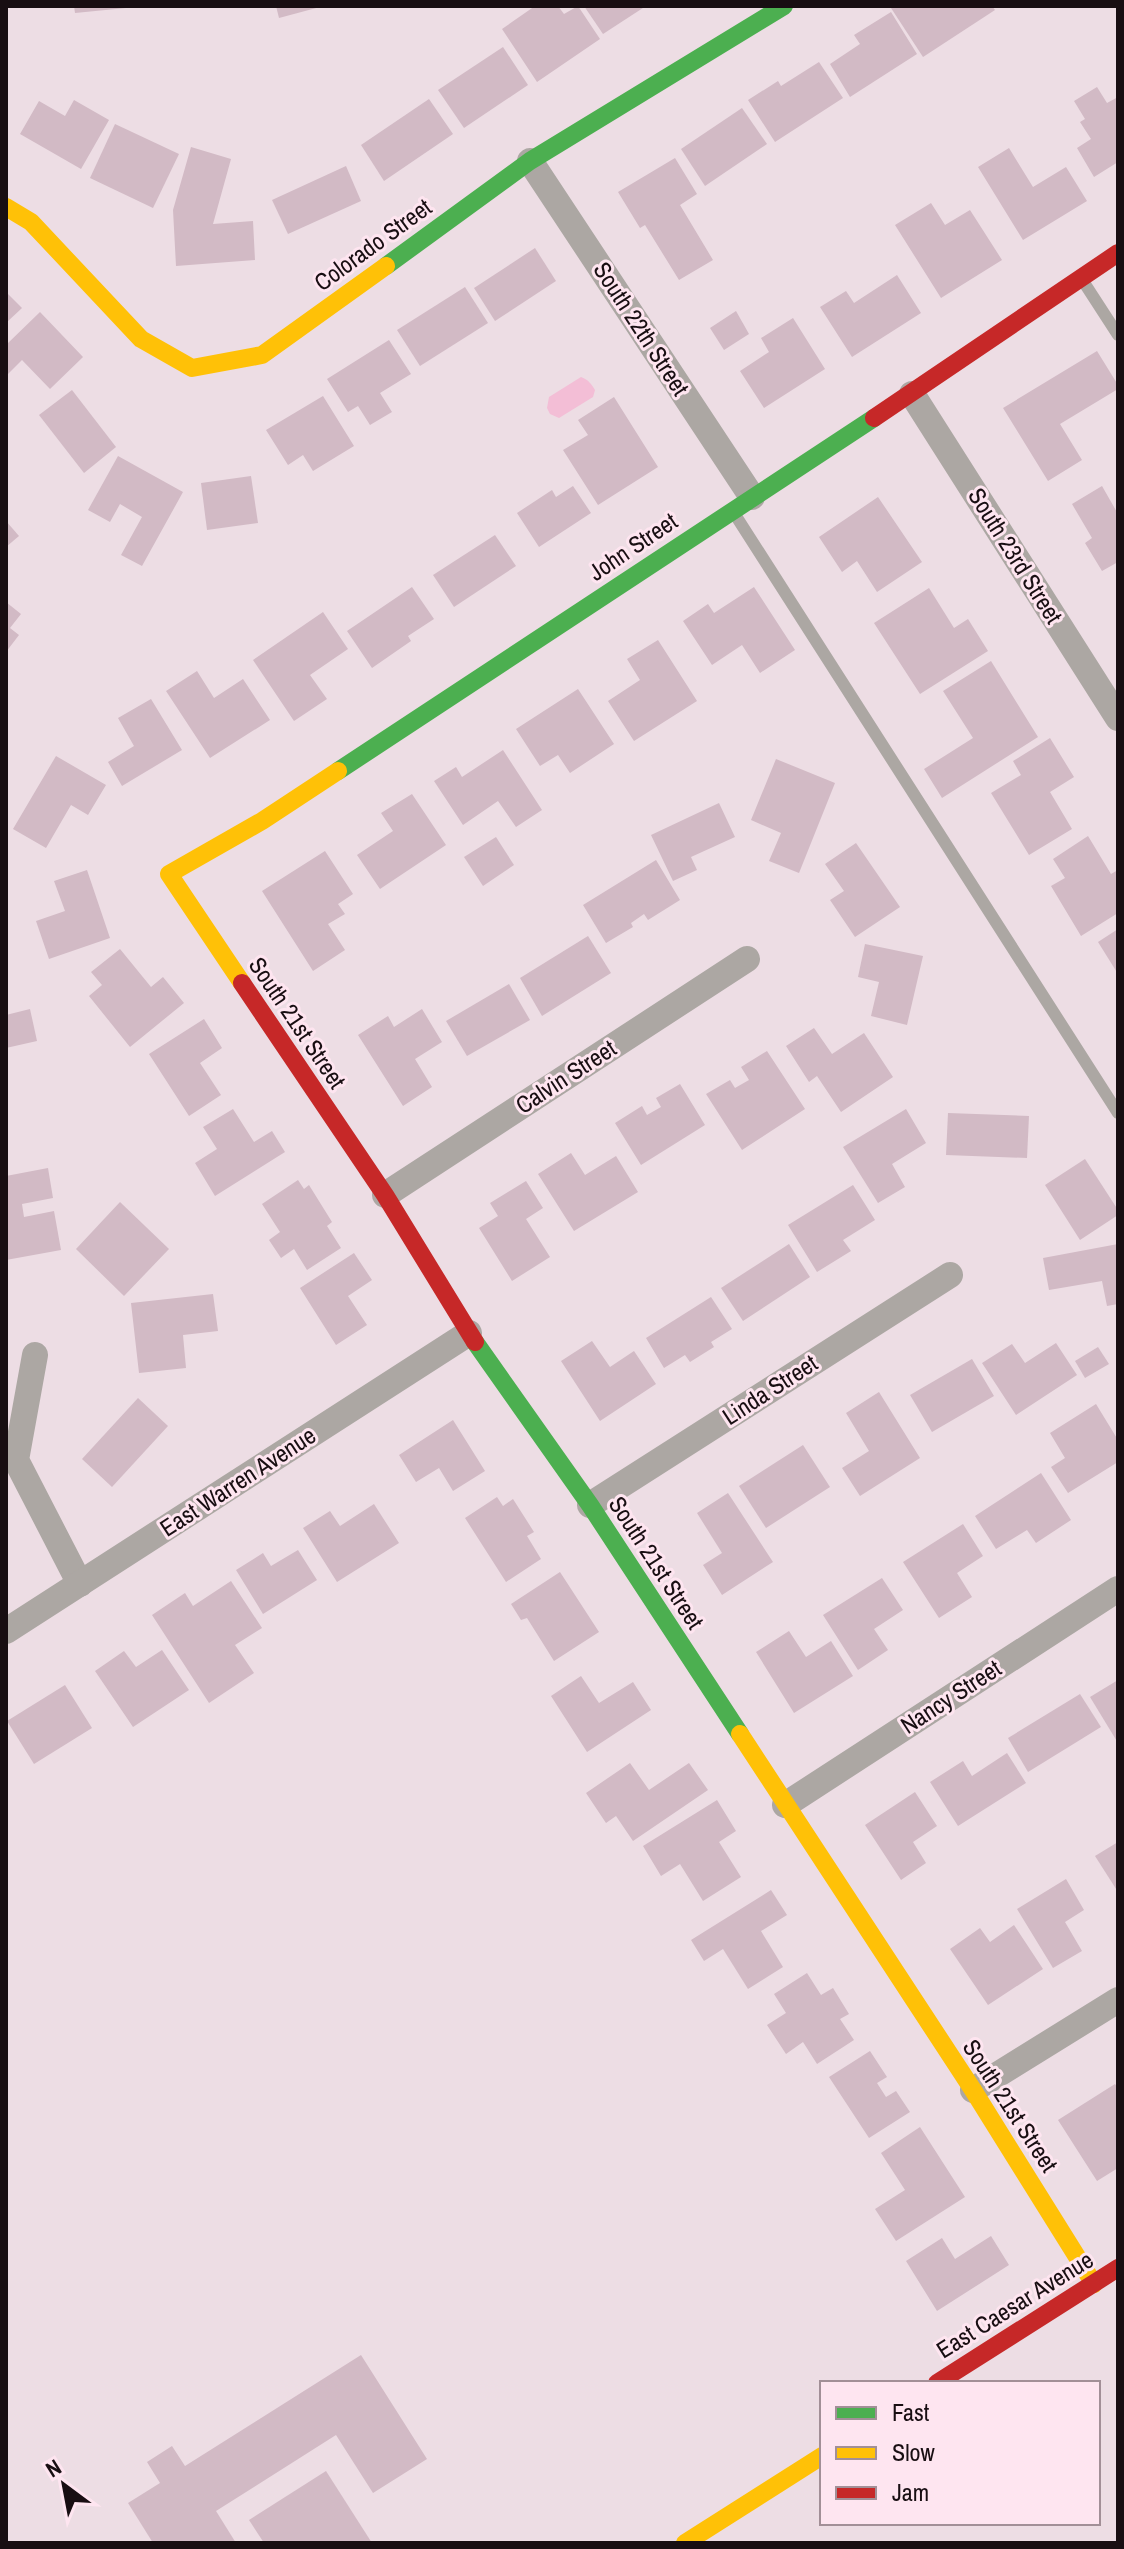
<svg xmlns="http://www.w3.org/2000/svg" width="1124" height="2549" font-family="'Archivo Narrow',sans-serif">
  <rect width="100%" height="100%" fill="#eddde4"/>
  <!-- water -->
  <path fill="#f3bed6" d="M581 377C589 380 591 384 595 390L593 397 559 418 550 414 547 408 549 397Z"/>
  <!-- building -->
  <g fill="#d2bac5">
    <path d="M74 6H125L126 8 75 13Z"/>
    <path d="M276 6H320V7L279 18Z"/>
    <path d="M535 6H558L564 14 578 6 600 39 537 82 502 29Z"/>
    <path d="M584 6H646L603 34Z"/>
    <path d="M894 6H992L995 10 923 57 891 8Z"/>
    <path d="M891 12 917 54 850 97 830 64 860 44 854 35Z"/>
    <path d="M503 47 528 85 464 128 438 90Z"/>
    <path d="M819 62 843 98 775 142 748 100 778 81 781 86Z"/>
    <path d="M1097 87 1107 103 1118 97V162L1094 177 1077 148 1091 139 1080 122 1085 119 1074 101Z"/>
    <path d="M429 99 453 134 384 181 361 145Z"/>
    <path d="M74 100 109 120 81 169 20 134 39 101 65 116Z"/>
    <path d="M742 108 767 144 705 186 681 149Z"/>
    <path d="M115 124 179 154 153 208 90 178Z"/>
    <path d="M191 147 231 159 213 224 253 221 255 260 176 266 173 210Z"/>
    <path d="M1009 148 1033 187 1066 167 1087 201 1023 240 978 167Z"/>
    <path d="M675 158 697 194 680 205 713 260 679 280 645 225 640 228 618 192Z"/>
    <path d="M346 166 361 201 288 234 272 200Z"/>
    <path d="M931 203 945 225 970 210 1002 260 941 298 895 225Z"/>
    <path d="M535 248 556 281 495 321 474 288Z"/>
    <path d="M897 275 921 313 852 357 820 307 846 291 854 303Z"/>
    <path d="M465 287 488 323 420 366 397 330Z"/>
    <path d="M6 292 22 308 6 323Z"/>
    <path d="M736 311 749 334 724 350 710 328Z"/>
    <path d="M40 312 83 357 50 389 22 360 6 376V345Z"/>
    <path d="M793 318 825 369 764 408 740 371 769 352 761 338Z"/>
    <path d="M389 340 411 374 380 393 392 412 370 425 358 406 348 412 327 379Z"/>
    <path d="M1097 351 1118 385V389L1060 424 1082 460 1048 481 1003 408Z"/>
    <path d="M72 390 116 447 84 473 39 415Z"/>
    <path d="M323 396 354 446 313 471 303 455 288 465 266 430Z"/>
    <path d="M614 397 658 467 598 505 563 450 588 435 578 420Z"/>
    <path d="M118 456 183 492 142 566 121 555 142 517 120 504 110 522 88 510Z"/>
    <path d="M251 476 258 523 207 530 201 483Z"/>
    <path d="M573 486 591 513 539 547 517 513 552 490 556 497Z"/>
    <path d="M1102 486 1118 514V562L1102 571 1085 543 1092 538 1072 504Z"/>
    <path d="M878 497 922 562 877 592 857 561 842 572 819 537Z"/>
    <path d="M6 521 19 536 6 547Z"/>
    <path d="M495 535 516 566 454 607 433 575Z"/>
    <path d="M412 587 434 619 408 636 411 641 372 668 347 631Z"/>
    <path d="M754 587 795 650 760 673 742 645 712 665 683 621 708 604 714 613Z"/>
    <path d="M929 588 954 628 968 619 988 651 920 694 874 623Z"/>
    <path d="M6 602 21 614 10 628 19 635 6 652Z"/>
    <path d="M323 612 348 649 310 675 327 699 294 721 253 660Z"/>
    <path d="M658 640 697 701 634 741 608 701 640 680 627 659Z"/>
    <path d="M991 661 1038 737 942 798 924 769 973 738 943 691Z"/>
    <path d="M197 671 214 698 243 679 270 720 210 758 166 691Z"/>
    <path d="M578 689 614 744 570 773 558 755 540 766 516 729Z"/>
    <path d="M151 699 182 750 122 786 108 762 134 746 118 718Z"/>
    <path d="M1050 738 1074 777 1050 792 1072 829 1029 855 991 793 1021 775 1013 761Z"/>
    <path d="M503 750 542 810 516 827 498 801 463 825 434 781 456 767 462 777Z"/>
    <path d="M56 756 106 785 88 815 71 805 46 848 13 829Z"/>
    <path d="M776 759 835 783 799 873 769 861 781 833 751 820Z"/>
    <path d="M412 794 446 845 380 889 357 855 393 831 381 813Z"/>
    <path d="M719 803 735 837 691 857 697 870 673 881 651 835Z"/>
    <path d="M1088 836 1111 874 1118 870V913L1081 936 1051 886 1065 878 1053 859Z"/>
    <path d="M496 837 514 865 483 886 464 857Z"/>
    <path d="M856 843 900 907 855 937 830 900 844 891 825 864Z"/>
    <path d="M325 851 353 894 338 904 345 914 328 924 345 950 313 971 262 891Z"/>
    <path d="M656 860 680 900 648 920 644 914 631 923 633 927 606 943 583 905Z"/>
    <path d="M87 870 110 938 49 959 36 921 65 911 54 881Z"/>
    <path d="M1118 929V974L1098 942Z"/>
    <path d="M588 936 611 973 542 1016 520 978Z"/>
    <path d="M865 944 923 956 907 1025 871 1016 879 982 858 977Z"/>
    <path d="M120 949 151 987 163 977 184 1003 130 1047 89 996 102 985 91 972Z"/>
    <path d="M509 984 530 1020 467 1056 446 1021Z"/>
    <path d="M30 1009 37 1041 6 1048V1015Z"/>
    <path d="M422 1009 442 1042 415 1059 432 1087 403 1106 358 1035 388 1016 394 1027Z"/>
    <path d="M204 1019 222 1048 200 1063 221 1095 189 1116 149 1054Z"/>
    <path d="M814 1028 832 1054 864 1033 893 1077 841 1112 817 1076 809 1082 786 1046Z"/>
    <path d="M767 1051 805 1109 742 1150 706 1094 730 1080 735 1088 749 1080 741 1067Z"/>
    <path d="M680 1084 705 1125 641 1165 615 1123 642 1106 647 1115 661 1107 656 1098Z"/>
    <path d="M233 1109 254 1142 272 1131 285 1152 215 1196 195 1163 217 1149 203 1127Z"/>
    <path d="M906 1109 926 1143 892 1164 905 1187 878 1203 843 1147Z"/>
    <path d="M948 1113 1029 1116 1027 1158 946 1155Z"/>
    <path d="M571 1153 585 1175 616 1156 638 1192 574 1231 538 1174Z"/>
    <path d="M1085 1159 1118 1210V1215L1080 1240 1045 1185Z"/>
    <path d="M48 1168 53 1198 22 1204 24 1217 54 1211 61 1250 6 1260V1176Z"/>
    <path d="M298 1180 304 1189 309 1185 332 1222 327 1226 341 1248 307 1270 294 1249 281 1258 269 1240 280 1232 262 1204Z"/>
    <path d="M526 1181 543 1208 526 1219 550 1257 512 1281 479 1228 498 1216 490 1203Z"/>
    <path d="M853 1185 875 1220 843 1240 851 1251 817 1272 788 1225Z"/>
    <path d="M120 1202 169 1249 124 1296 76 1249Z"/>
    <path d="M789 1244 810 1277 743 1321 721 1288Z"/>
    <path d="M1118 1244V1304L1107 1306 1102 1281 1049 1290 1043 1258Z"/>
    <path d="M354 1253 372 1280 348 1296 367 1325 336 1345 300 1288Z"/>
    <path d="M213 1294 218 1331 183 1335 186 1368 139 1373 131 1303Z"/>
    <path d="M711 1297 732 1329 711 1342 714 1347 690 1362 685 1355 664 1368 646 1338Z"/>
    <path d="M592 1341 610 1367 634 1351 656 1384 600 1421 561 1361Z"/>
    <path d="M1056 1343 1077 1375 1016 1415 982 1363 1012 1344 1025 1363Z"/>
    <path d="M1098 1347 1109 1364 1085 1378 1075 1361Z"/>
    <path d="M972 1359 994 1396 932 1432 910 1395Z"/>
    <path d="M879 1392 920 1458 860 1496 842 1468 869 1451 846 1413Z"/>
    <path d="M138 1398 168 1426 112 1487 82 1459Z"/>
    <path d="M1096 1404 1118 1440V1462L1068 1493 1051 1467 1065 1458 1050 1433Z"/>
    <path d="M453 1420 485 1471 453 1491 439 1468 416 1482 399 1455Z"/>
    <path d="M803 1445 830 1487 766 1528 739 1486Z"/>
    <path d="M1041 1473 1071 1520 1036 1543 1027 1530 996 1549 975 1516Z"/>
    <path d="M728 1493 773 1562 722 1595 703 1565 722 1553 697 1513Z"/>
    <path d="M497 1497 503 1506 513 1499 534 1532 527 1536 541 1559 506 1582 465 1518Z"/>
    <path d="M374 1504 399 1543 337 1582 303 1528 330 1511 340 1526Z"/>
    <path d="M963 1524 983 1556 957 1573 972 1597 939 1618 903 1562Z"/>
    <path d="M298 1550 317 1580 263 1614 236 1570 263 1553 271 1566Z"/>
    <path d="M560 1572 599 1632 554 1661 527 1618 521 1620 511 1604Z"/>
    <path d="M882 1578 903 1610 874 1629 888 1650 858 1670 823 1615Z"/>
    <path d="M231 1581 262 1628 235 1645 254 1673 209 1703 152 1615 185 1593 193 1606Z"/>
    <path d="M789 1631 806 1657 831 1641 853 1676 794 1713 756 1652Z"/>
    <path d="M162 1650 189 1690 133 1727 95 1671 124 1651 136 1667Z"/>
    <path d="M581 1676 599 1703 633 1682 651 1710 587 1752 551 1696Z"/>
    <path d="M1118 1680V1743L1090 1697Z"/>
    <path d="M65 1685 92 1728 34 1764 7 1721Z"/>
    <path d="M1080 1694 1101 1727 1028 1772 1008 1738Z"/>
    <path d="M1007 1753 1026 1783 958 1826 930 1782 963 1761 972 1776Z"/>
    <path d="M630 1763 649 1790 689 1763 708 1790 633 1841 616 1816 606 1823 586 1793Z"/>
    <path d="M915 1792 937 1826 913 1842 926 1863 901 1880 865 1825Z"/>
    <path d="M717 1800 736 1831 719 1842 741 1877 703 1901 680 1864 661 1876 643 1846Z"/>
    <path d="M1118 1842V1892L1095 1856Z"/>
    <path d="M1066 1879 1084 1910 1065 1922 1082 1951 1053 1968 1017 1909Z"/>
    <path d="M771 1890 787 1915 761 1931 783 1967 748 1989 723 1949 704 1961 691 1940Z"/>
    <path d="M1014 1925 1043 1969 988 2005 950 1949 980 1928 990 1942Z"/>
    <path d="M807 1973 821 1995 833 1988 849 2014 840 2019 854 2040 817 2064 803 2042 786 2054 767 2025 786 2013 774 1994Z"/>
    <path d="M870 2051 887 2077 877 2083 886 2097 896 2091 910 2112 869 2138 829 2077Z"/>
    <path d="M1115 2084 1118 2088V2135L1116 2136 1118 2140V2168L1097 2181 1058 2120Z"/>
    <path d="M920 2127 965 2197 896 2241 875 2209 905 2190 881 2153Z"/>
    <path d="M991 2236 1009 2265 937 2311 906 2261 942 2238 955 2259Z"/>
    <path d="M361 2355 427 2459 373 2493 336 2435 216 2511 236 2543H153L128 2503 160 2483 147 2462 172 2446 185 2466Z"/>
    <path d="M326 2471 372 2543H264L249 2520Z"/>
  </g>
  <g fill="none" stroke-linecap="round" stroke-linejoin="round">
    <!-- lane -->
    <g stroke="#aca7a3" stroke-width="12">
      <path d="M1083 281 1118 335"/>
      <path d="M734 513 1118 1113"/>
    </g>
    <!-- street -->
    <g stroke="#aca7a3" stroke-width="26">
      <path d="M530 161 752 497"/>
      <path d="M912 394 1118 718"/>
      <path d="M385 1195 747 959"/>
      <path d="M35 1355 16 1460 80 1584"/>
      <path d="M590 1505 950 1275"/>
      <path d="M6 1631 469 1333"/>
      <path d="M785 1805 1118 1589"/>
      <path d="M973 2090 1118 2000"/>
    </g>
    <!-- fast -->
    <g stroke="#4caf50" stroke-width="18">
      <path d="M386 266 530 161 784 6"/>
      <path d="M338 771 874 418"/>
      <path d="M475 1342 590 1505 740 1734"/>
    </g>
    <!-- slow -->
    <g stroke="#ffc107" stroke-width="18">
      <path d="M6 207 31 222 141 339 192 368 262 355 386 266"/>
      <path d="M242 983 169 874 262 821 338 771"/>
      <path d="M740 1734 973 2090 1094 2284"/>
      <path d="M685 2543 822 2456"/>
    </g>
    <!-- jam -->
    <g stroke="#c62828" stroke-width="18">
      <path d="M874 418 1118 253"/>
      <path d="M242 983 385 1195 475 1342"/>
      <path d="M937 2383 1118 2268"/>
    </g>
  </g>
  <g text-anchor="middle" stroke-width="6" stroke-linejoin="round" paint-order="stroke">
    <!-- street labels -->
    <g font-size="24" fill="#180e12" stroke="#fee5f0">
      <text transform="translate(373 245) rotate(-36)" y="8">Colorado Street</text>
      <text transform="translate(641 329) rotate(57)" y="8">South 22th Street</text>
      <text transform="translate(633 547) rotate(-34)" y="8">John Street</text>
      <text transform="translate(1015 556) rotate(58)" y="8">South 23rd Street</text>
      <text transform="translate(297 1023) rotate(56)" y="8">South 21st Street</text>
      <text transform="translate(566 1077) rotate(-33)" y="8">Calvin Street</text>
      <text transform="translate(770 1390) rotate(-33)" y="8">Linda Street</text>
      <text transform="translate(238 1482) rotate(-33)" y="8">East Warren Avenue</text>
      <text transform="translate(656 1563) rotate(57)" y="8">South 21st Street</text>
      <text transform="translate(951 1697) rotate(-33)" y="8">Nancy Street</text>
      <text transform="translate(1010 2106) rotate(57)" y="8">South 21st Street</text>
      <text transform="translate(1015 2305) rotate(-32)" y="8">East Caesar Avenue</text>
    </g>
  </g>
  <!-- border -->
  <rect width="1124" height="2549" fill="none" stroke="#180e12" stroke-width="16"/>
  <!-- legend -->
  <rect x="820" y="2381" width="280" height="144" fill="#fee5f0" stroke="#a28f97" stroke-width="2"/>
  <rect x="836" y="2407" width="40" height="12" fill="#4caf50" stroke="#a28f97" stroke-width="2"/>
  <text x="892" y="2421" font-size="24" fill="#180e12">Fast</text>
  <rect x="836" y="2447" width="40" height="12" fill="#ffc107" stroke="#a28f97" stroke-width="2"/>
  <text x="892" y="2461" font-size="24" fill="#180e12">Slow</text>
  <rect x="836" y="2487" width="40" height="12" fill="#c62828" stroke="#a28f97" stroke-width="2"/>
  <text x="892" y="2501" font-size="24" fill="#180e12">Jam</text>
  <!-- north arrow -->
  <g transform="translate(64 2485) rotate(328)" stroke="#fee5f0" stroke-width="6" paint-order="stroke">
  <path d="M0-6L14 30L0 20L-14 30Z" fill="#180e12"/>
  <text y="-12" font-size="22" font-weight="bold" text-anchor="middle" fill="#180e12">N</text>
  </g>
</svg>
